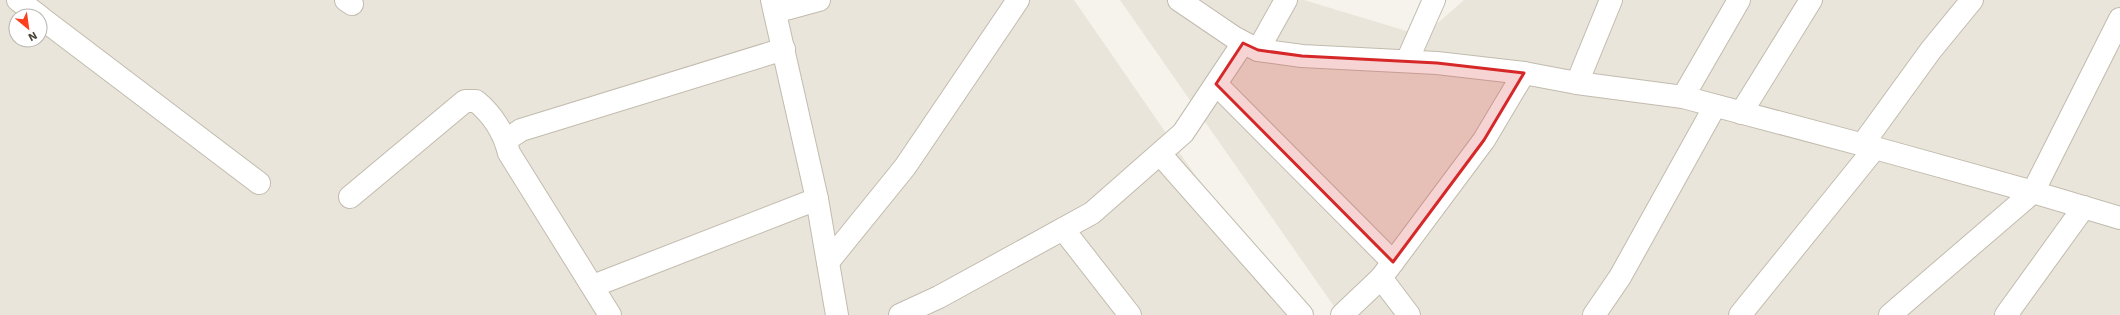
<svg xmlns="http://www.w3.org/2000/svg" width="2120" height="315" font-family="'Work Sans',sans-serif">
  <rect width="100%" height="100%" fill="#f6f3ec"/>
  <!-- residential -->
  <g fill="#eae5da" fill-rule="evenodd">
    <path d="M0 0H1074L1292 315H0ZM16 16H40V40H16Z"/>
    <path d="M1120 0H1304L1423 36 1464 0H2120V315H1340Z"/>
  </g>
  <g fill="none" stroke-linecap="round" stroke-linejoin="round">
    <defs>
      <g id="minor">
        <path d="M18 0 39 16"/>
        <path d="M346 0 352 4"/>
        <path d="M772 0 817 199 837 315"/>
        <path d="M1179 0 1235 38 1258 50 1302 56 1437 63 1524 73 1577 83 1683 97 1875 148 2033 192 2120 218"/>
        <path d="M775 12 819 0"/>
        <path d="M40 17 259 183"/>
        <path d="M1258 50 1286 0"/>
        <path d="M1407 61 1434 0"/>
        <path d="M1577 83 1611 0"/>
        <path d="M1216 84 1393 262"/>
        <path d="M1683 97 1739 0"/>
        <path d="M1741 113 1811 0"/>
        <path d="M506 140 521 130 784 49"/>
        <path d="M1862 145 1931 50 1972 0"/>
        <path d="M1160 154 1302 315"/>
        <path d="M350 197 465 101H476C492 114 504 133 509 153L610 315"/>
        <path d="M1063 229 1130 315"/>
        <path d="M828 262 905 167 1018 0"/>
        <path d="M1381 278 1409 315"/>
        <path d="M593 286 817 199"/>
        <path d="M900 315 939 297 1092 213 1183 133 1243 43"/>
        <path d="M1342 315 1381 278 1393 262 1484 140 1524 73"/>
        <path d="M1594 315 1620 277 1715 106"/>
        <path d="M1740 315 1875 148"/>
        <path d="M1890 315 2033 192 2120 19"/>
        <path d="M2006 315 2084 207"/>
      </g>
    </defs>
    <!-- minor casing -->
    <use href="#minor" stroke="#c2bbae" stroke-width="24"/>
    <!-- minor -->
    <use href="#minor" stroke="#fff" stroke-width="22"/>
  </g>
  <!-- marked area -->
  <path fill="#d62828" fill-opacity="0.2" stroke="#d62828" stroke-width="3" stroke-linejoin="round" d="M1243 43 1258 50 1302 56 1437 63 1524 73 1484 140 1393 262 1216 84Z"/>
  <!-- north arrow -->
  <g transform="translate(28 28) rotate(151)"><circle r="19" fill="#ffffff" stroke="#b7b4b0"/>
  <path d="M0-3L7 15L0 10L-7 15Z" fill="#fc3f1d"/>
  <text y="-6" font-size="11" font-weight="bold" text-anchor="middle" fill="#4b4439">N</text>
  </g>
</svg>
